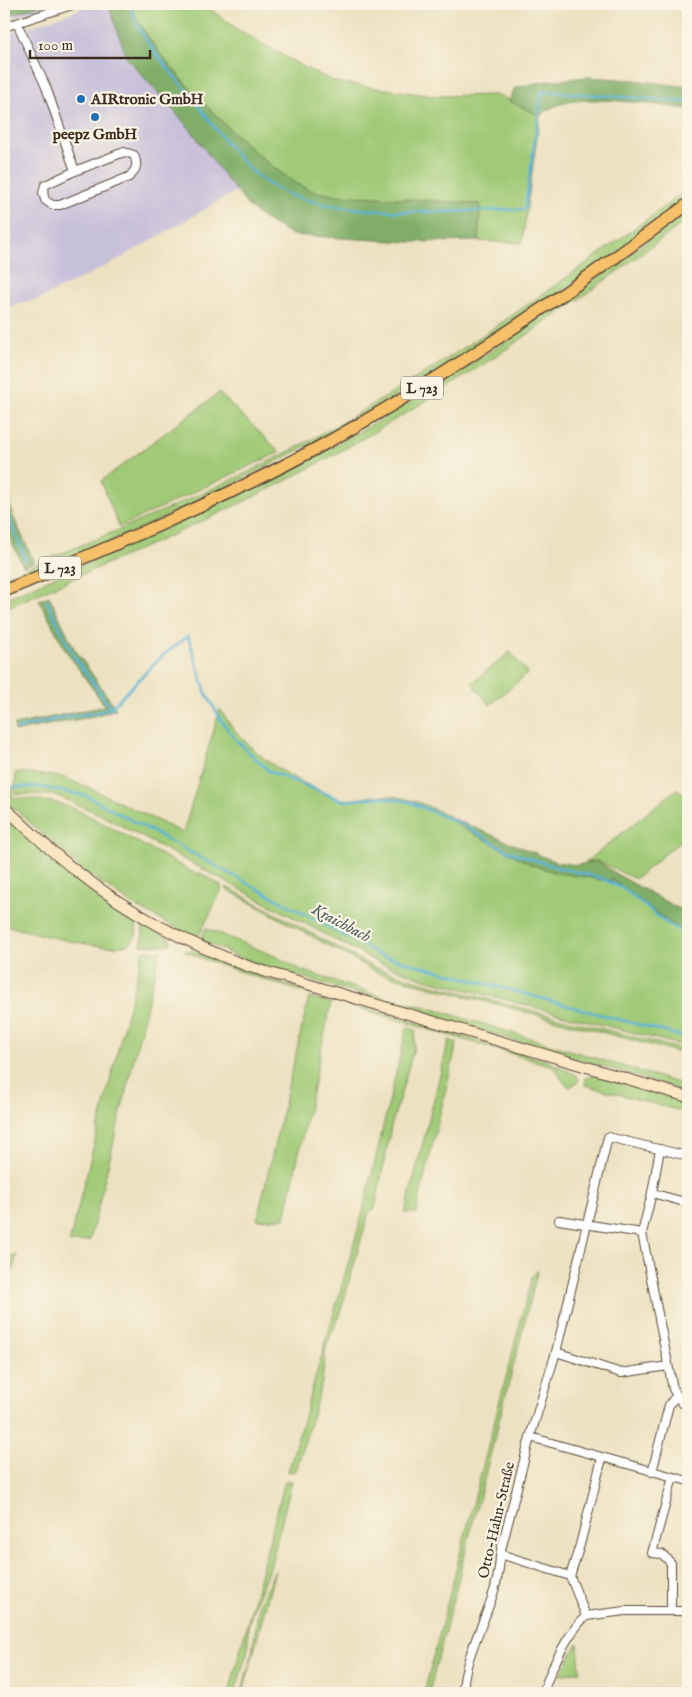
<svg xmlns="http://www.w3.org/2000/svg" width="692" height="1697" font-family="'IM FELL English',serif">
  <rect width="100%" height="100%" fill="#fcf5e5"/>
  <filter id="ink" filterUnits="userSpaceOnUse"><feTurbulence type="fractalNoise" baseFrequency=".02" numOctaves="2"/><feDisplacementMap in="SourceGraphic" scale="10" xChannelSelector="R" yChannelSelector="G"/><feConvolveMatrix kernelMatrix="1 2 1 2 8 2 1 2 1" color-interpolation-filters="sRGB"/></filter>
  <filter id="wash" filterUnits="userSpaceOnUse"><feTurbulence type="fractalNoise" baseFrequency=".0096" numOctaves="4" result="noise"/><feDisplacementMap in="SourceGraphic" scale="20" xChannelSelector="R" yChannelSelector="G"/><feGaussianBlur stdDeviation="1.12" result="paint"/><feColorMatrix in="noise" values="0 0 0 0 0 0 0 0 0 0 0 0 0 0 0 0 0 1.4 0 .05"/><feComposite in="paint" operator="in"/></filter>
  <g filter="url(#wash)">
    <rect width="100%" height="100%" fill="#ece1c0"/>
    <!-- industrial -->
    <g fill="#c7c0d9">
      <path d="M4 4H54L4 21Z"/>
      <path d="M89 4H108L191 130 236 191 114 262 37 300 19 303 4 309V35L71 13Z"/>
    </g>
    <!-- green -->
    <g fill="#a0ca77" stroke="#6e7a4a">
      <path d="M131 4H209L213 11 237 29 305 68 335 82 434 96 499 95 540 116 522 243 479 241 480 204C446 202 412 199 377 197 356 196 331 197 310 190 267 174 140 47 131 4Z"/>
      <path d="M688 189V198L605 262 470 352 335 432 191 505 94 549 4 584V577C98 538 193 501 284 454 427 380 558 285 688 189Z"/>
      <path d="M688 211V219C567 310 444 396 310 468 211 521 106 563 4 609V599C126 546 249 493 366 428 479 364 584 289 688 211Z"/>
      <path d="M219 393 280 452 119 527 101 481Z"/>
      <path d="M510 652 528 673 490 705 472 683Z"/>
      <path d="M220 709C241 744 271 767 308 785 319 791 331 798 343 799 354 801 367 796 378 796 404 794 432 807 454 819L453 822 532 865 600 880 614 881 669 922 688 932V1047L425 979 379 963 99 814 55 795 15 794 16 772 61 777 88 787 183 833Z"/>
      <path d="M11 788 13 798C37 798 60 802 82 812L198 875 199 872 221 886V891L200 934 194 938 130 903 79 867 4 799V789Z"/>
      <path d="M677 789 688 797V835L635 879 598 861 586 862Z"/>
      <path d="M4 814 78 880 135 920C137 929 138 938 129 944 109 954 27 931 4 925Z"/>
      <path d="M227 887 373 967 429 984 688 1051V1055L378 973 226 889Z"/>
      <path d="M142 923 170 939 171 943 167 945H141L143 936Z"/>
      <path d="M206 928 277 957 301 970 389 999 427 1007 688 1086V1092L248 961 205 942 202 938Z"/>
      <path d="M143 951H160L90 1240 69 1243Z"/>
      <path d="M184 951H194L272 980 548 1061 576 1075 579 1081 570 1087C558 1082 562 1072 552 1066L274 983 217 964Z"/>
      <path d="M309 997 331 1003 285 1218 257 1220Z"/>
      <path d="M407 1027 416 1030 413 1052 391 1127 375 1209 369 1212 339 1317 326 1347 322 1383 296 1471 288 1472 361 1219Z"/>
      <path d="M449 1040 457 1043 416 1213H405Z"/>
      <path d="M595 1075 688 1103V1113L585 1085 586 1078Z"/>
      <path d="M17 1255 4 1298V1257Z"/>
      <path d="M538 1270 429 1693H424L532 1277Z"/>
      <path d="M285 1481H292L271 1564 255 1603 248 1626V1649L235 1693H229Z"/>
      <path d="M275 1570 243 1693H241L252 1654 259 1605Z"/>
      <path d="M578 1643 580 1671 560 1675Z"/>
    </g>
    <!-- forest -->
    <g fill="#80ae68" stroke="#5e6c43">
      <path d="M4 4H43L4 17Z"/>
      <path d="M108 4H131C140 47 267 175 310 190 331 197 356 196 378 197 412 199 446 202 480 204L479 241 409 242 292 235 261 217 248 206 219 169 191 130 127 58Z"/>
      <path d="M588 77 634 80 688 87V109C653 105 585 92 553 107 548 109 544 113 540 116L509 101 515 88 546 81Z"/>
      <path d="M4 482 13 516 34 562 23 566 4 525Z"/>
      <path d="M49 596 74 648 116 709C84 721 49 723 15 732L14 725 105 706 66 651 39 600Z"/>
      <path d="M454 819 556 862 577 865 597 861 618 875 688 914V932L669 922 614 881 557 873 532 865 453 822Z"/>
    </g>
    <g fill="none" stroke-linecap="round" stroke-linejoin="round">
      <!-- stream -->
      <g stroke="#59b2d6" stroke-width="2.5">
        <path d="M130 4C136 35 170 70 190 95 216 127 240 169 277 189 334 219 460 212 525 209L542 91 688 102"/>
        <path d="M4 506 26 560"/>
        <path d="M111 708 162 656 188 636 206 693 221 720 235 739 269 771 344 801 381 797 410 802 459 823 508 851 556 867 601 878 624 889 668 924 688 935"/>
        <path d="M17 729 60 718 95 713 111 708 73 655 47 601"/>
        <path d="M4 787H40L87 796 380 955 688 1038"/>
      </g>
    </g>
  </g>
  <g filter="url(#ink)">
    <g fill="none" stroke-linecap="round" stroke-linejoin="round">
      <defs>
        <g id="minor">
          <path d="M17 23 46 87 75 171"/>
          <path d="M4 27 75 4"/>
          <path d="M124 152 134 155C138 165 137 169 129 177L60 205H52L45 200 43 193 45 185 75 171Z"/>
          <path d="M652 1193 660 1149"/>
          <path d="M688 1203 652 1193 642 1233 673 1389 682 1403 688 1406"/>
          <path d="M559 1220 642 1233"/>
          <path d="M556 1352 621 1373 668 1366"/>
          <path d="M530 1437 688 1481"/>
          <path d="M652 1472 669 1405 676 1396"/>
          <path d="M500 1554 570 1576 586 1616"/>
          <path d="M570 1576 580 1545 602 1458"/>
          <path d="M671 1611V1563L662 1554 652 1553 673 1477"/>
          <path d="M463 1693C464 1646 500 1603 500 1554L530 1437 556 1352 608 1137 688 1156"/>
          <path d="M543 1693C550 1670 568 1632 586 1616L625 1611H688"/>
        </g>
        <path id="secondary" d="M4 807C28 829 52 853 79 873 131 914 188 944 250 967L688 1097"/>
        <path id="primary" d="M4 591C110 547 216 503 317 448 448 376 569 293 688 204"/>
      </defs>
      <!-- minor casing -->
      <use href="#minor" stroke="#564536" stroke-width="10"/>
      <!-- secondary casing -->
      <use href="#secondary" stroke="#564536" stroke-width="12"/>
      <!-- primary casing -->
      <use href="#primary" stroke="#564536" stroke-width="14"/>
      <!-- minor -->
      <use href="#minor" stroke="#fff" stroke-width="8"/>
      <!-- secondary -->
      <use href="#secondary" stroke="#fbe6c4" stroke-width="10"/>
      <!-- primary -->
      <use href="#primary" stroke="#f6c06b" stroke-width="11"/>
    </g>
  </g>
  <!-- markers -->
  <g fill="#1f6fb2" stroke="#fcf5e5" stroke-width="2">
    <circle cx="81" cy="99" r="5"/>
    <circle cx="95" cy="117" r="5"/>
  </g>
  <g text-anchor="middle" stroke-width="4.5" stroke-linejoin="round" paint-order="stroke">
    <!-- shield labels -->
    <g fill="#fcf5e5" stroke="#75675a" stroke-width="1">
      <rect x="401" y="376.5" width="42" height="23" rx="4"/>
      <rect x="39" y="556.5" width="42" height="23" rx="4"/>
    </g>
    <g font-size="14" font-weight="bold" fill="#3b2a1e">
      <text x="422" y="393">L 723</text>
      <text x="60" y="573">L 723</text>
    </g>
    <!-- poi labels -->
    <g font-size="15" font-weight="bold" fill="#3b2a1e" stroke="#fcf5e5" text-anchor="start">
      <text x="91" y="104">AIRtronic GmbH</text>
      <text x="95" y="139" text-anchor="middle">peepz GmbH</text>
    </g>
    <!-- street labels -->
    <g font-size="15" fill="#3b2a1e" stroke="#fcf5e5">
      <text transform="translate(496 1520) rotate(-77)" y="5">Otto-Hahn-Straße</text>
    </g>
    <!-- water labels -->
    <g font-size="16" font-style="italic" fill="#465a5e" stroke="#fcf5e5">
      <text transform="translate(342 922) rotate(28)" y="6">Kraichbach</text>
    </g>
  </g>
  <!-- margin -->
  <rect width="692" height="1697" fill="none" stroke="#fcf5e5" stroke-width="20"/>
  <!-- scale -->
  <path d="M30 50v8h120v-8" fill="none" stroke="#3b2a1e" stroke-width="2.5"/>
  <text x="38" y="50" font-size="15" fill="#3b2a1e" stroke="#fcf5e5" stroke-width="4" paint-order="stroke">100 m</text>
</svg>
